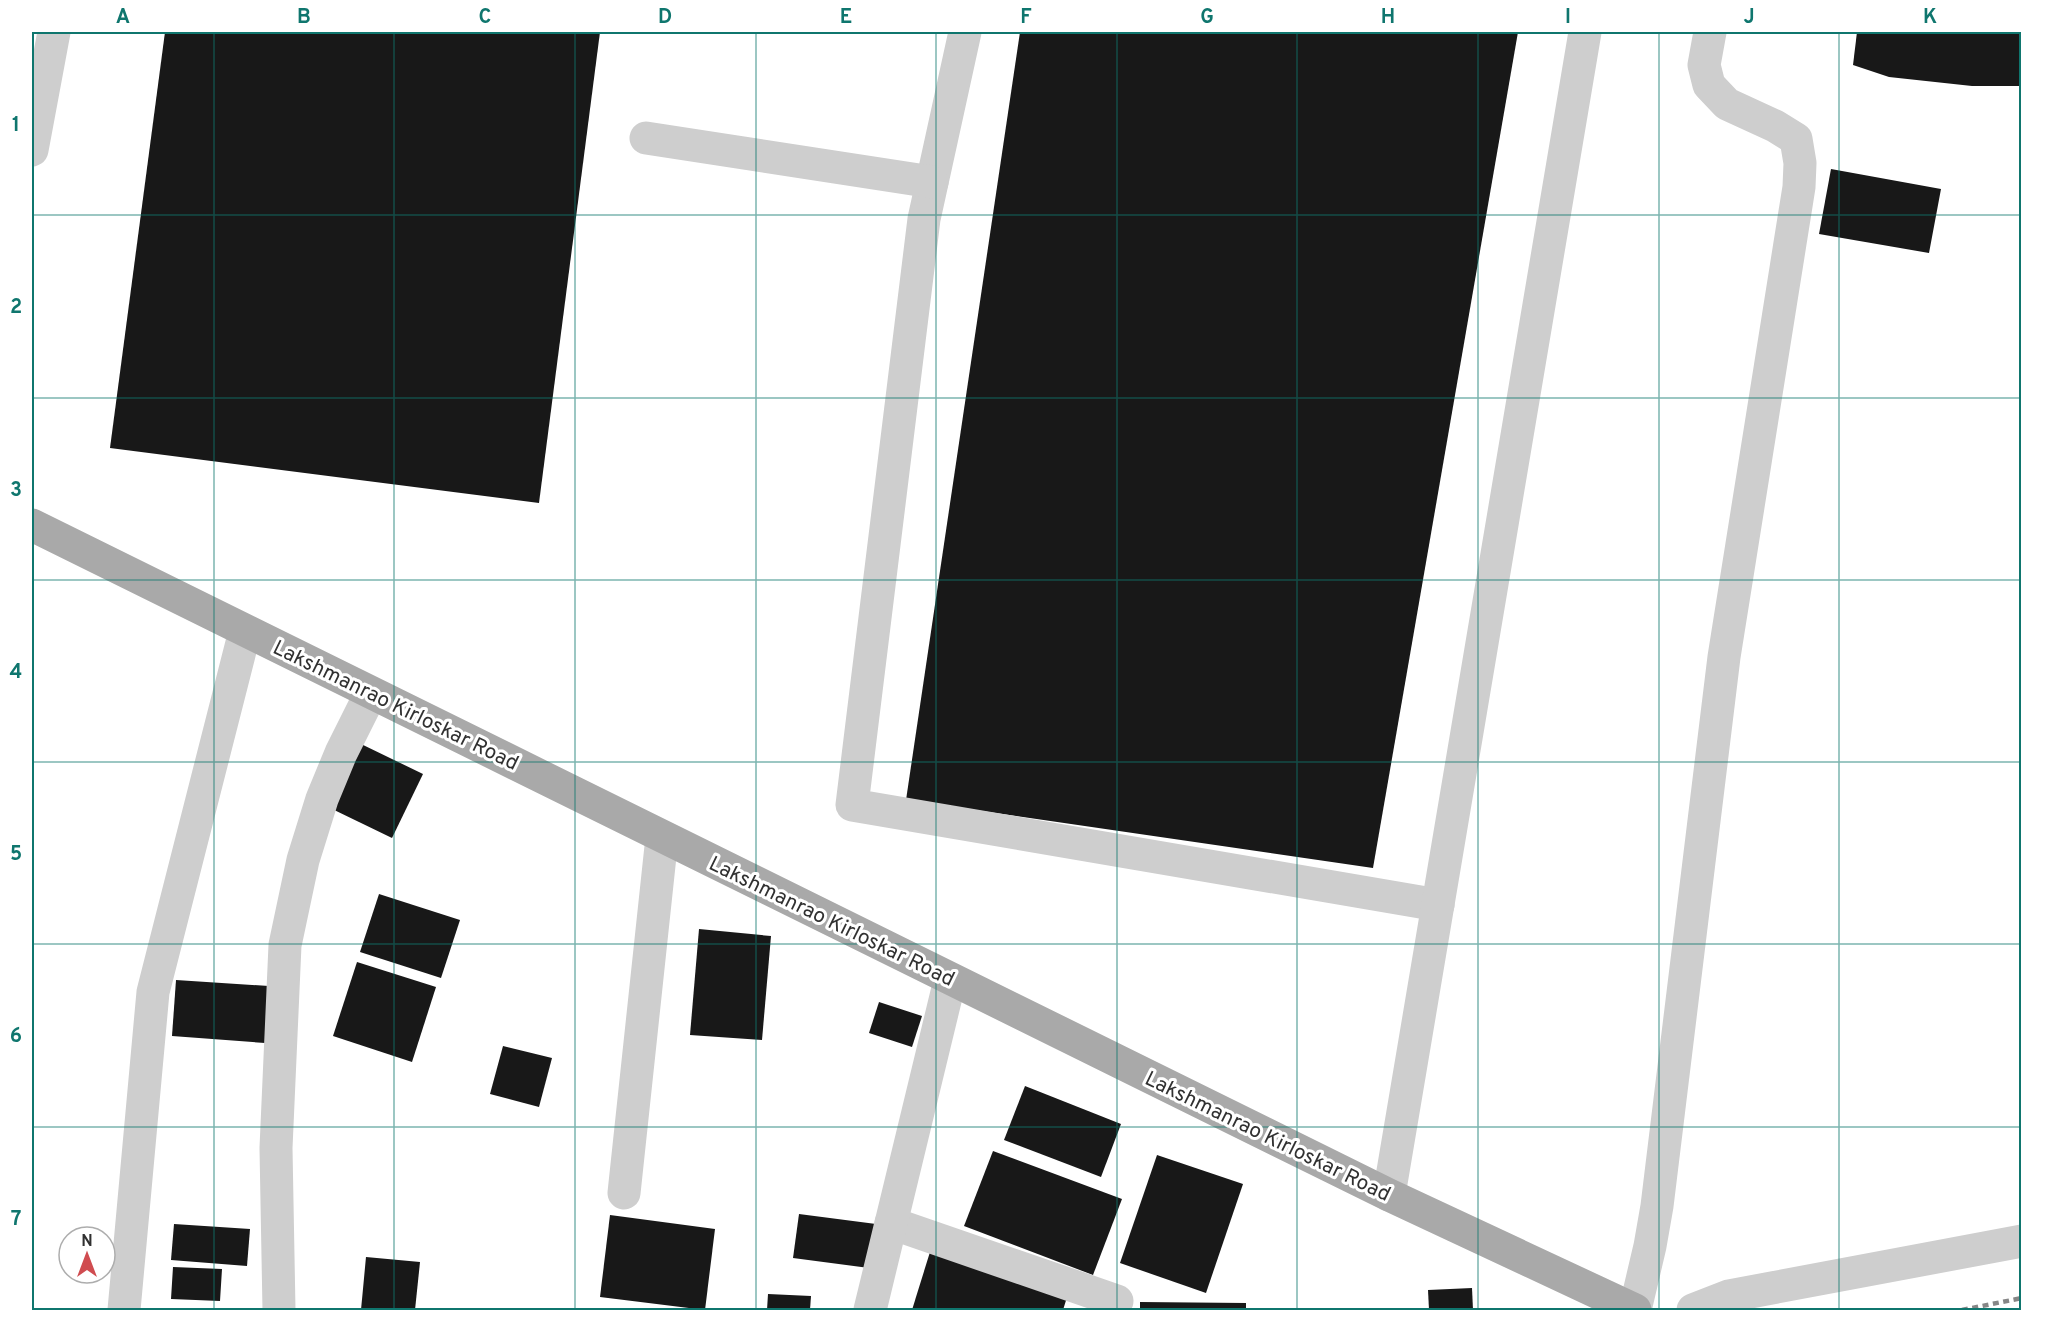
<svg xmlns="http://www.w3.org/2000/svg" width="2053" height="1342" font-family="Overpass,sans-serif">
  <rect width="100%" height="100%" fill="#fff"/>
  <!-- building -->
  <g fill="#181818">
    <path d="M165 32H600L539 503 110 448Z"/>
    <path d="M1020 32H1518L1373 868 906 800Z"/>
    <path d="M1857 32H2022V86H1972L1889 77 1853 65Z"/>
    <path d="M1831 169 1941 189 1929 253 1819 234Z"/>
    <path d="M359 743 423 774 392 838 328 807Z"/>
    <path d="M379 894 460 920 441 978 360 952Z"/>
    <path d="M699 929 771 936 762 1040 690 1035Z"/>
    <path d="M357 962 436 987 412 1062 333 1036Z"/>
    <path d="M176 980 269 986 265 1043 172 1036Z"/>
    <path d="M879 1002 922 1016 912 1047 869 1033Z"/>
    <path d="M503 1046 552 1058 539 1107 490 1094Z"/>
    <path d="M1025 1086 1121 1124 1101 1177 1004 1140Z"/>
    <path d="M993 1151 1122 1199 1093 1275 964 1226Z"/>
    <path d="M1157 1155 1243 1184 1206 1293 1120 1263Z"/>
    <path d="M799 1214 876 1224 869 1268 793 1258Z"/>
    <path d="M610 1215 715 1229 705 1310 600 1297Z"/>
    <path d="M174 1224 250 1229 247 1266 171 1260Z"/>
    <path d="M930 1252 1068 1294 1063 1310H912Z"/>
    <path d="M366 1257 420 1262 415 1310H361Z"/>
    <path d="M173 1267 222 1269 220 1301 171 1299Z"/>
    <path d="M1472 1288 1473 1310H1429L1428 1290Z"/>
    <path d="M768 1294 811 1296 810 1310H767Z"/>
    <path d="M1140 1302 1246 1303V1310H1140Z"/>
  </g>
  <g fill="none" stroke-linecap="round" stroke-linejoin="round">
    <!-- minor -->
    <g stroke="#cecece" stroke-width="33">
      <path d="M965 32 924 219 852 805 1438 905"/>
      <path d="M646 138 932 182"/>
      <path d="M32 150 54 32"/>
      <path d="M624 1193 662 837"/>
      <path d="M1389 1195 1585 32"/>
      <path d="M891 1223 1117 1301"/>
      <path d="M124 1310 153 992 245 631"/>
      <path d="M279 1310 276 1148 285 945 303 860 322 799 341 753 371 693"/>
      <path d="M870 1310 950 980"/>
      <path d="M1635 1310 1650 1246 1657 1206 1724 657 1799 187 1800 163 1796 139 1775 126 1727 104 1709 85 1704 65 1710 32"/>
      <path d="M1693 1310 1729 1296 2022 1241"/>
    </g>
    <!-- major -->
    <path stroke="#a9a9a9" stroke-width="33" d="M32 525 1389 1195 1635 1310"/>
    <!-- rail -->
    <path stroke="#868686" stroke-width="4.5" stroke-dasharray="6 4.5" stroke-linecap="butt" d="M1962 1310 2022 1298"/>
  </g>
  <!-- grid -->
  <path fill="none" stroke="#0f766e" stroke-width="1.5" stroke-opacity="0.55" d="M214 32V1310M394 32V1310M575 32V1310M756 32V1310M936 32V1310M1117 32V1310M1297 32V1310M1478 32V1310M1659 32V1310M1839 32V1310M32 215H2022M32 398H2022M32 580H2022M32 762H2022M32 944H2022M32 1127H2022"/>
  <g text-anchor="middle" stroke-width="6" stroke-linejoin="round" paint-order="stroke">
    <!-- street labels -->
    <g font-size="21" fill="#313131" stroke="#fff">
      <text transform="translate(396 705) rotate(26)" y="7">Lakshmanrao Kirloskar Road</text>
      <text transform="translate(832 921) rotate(26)" y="7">Lakshmanrao Kirloskar Road</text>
      <text transform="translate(1268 1136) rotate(26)" y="7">Lakshmanrao Kirloskar Road</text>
    </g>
  </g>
  <!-- border -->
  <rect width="2053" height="1342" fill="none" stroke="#ffffff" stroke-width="66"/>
  <!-- north arrow -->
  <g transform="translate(87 1255)"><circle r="28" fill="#ffffff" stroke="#adadad" stroke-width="1.5"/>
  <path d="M0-4.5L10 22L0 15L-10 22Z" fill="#d04c50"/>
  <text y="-9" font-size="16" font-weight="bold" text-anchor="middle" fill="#313131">N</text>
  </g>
  <rect x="33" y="33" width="1987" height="1276" fill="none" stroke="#0f766e" stroke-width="2"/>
  <g font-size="20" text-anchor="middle" font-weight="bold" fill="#0f766e">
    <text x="123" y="23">A</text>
    <text x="304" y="23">B</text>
    <text x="485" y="23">C</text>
    <text x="665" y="23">D</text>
    <text x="846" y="23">E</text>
    <text x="1026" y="23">F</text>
    <text x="1207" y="23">G</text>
    <text x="1388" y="23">H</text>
    <text x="1568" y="23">I</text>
    <text x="1749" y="23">J</text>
    <text x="1930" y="23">K</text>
    <text x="16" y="131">1</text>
    <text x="16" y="313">2</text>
    <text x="16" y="496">3</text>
    <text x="16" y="678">4</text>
    <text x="16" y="860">5</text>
    <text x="16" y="1042">6</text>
    <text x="16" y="1225">7</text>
  </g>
</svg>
